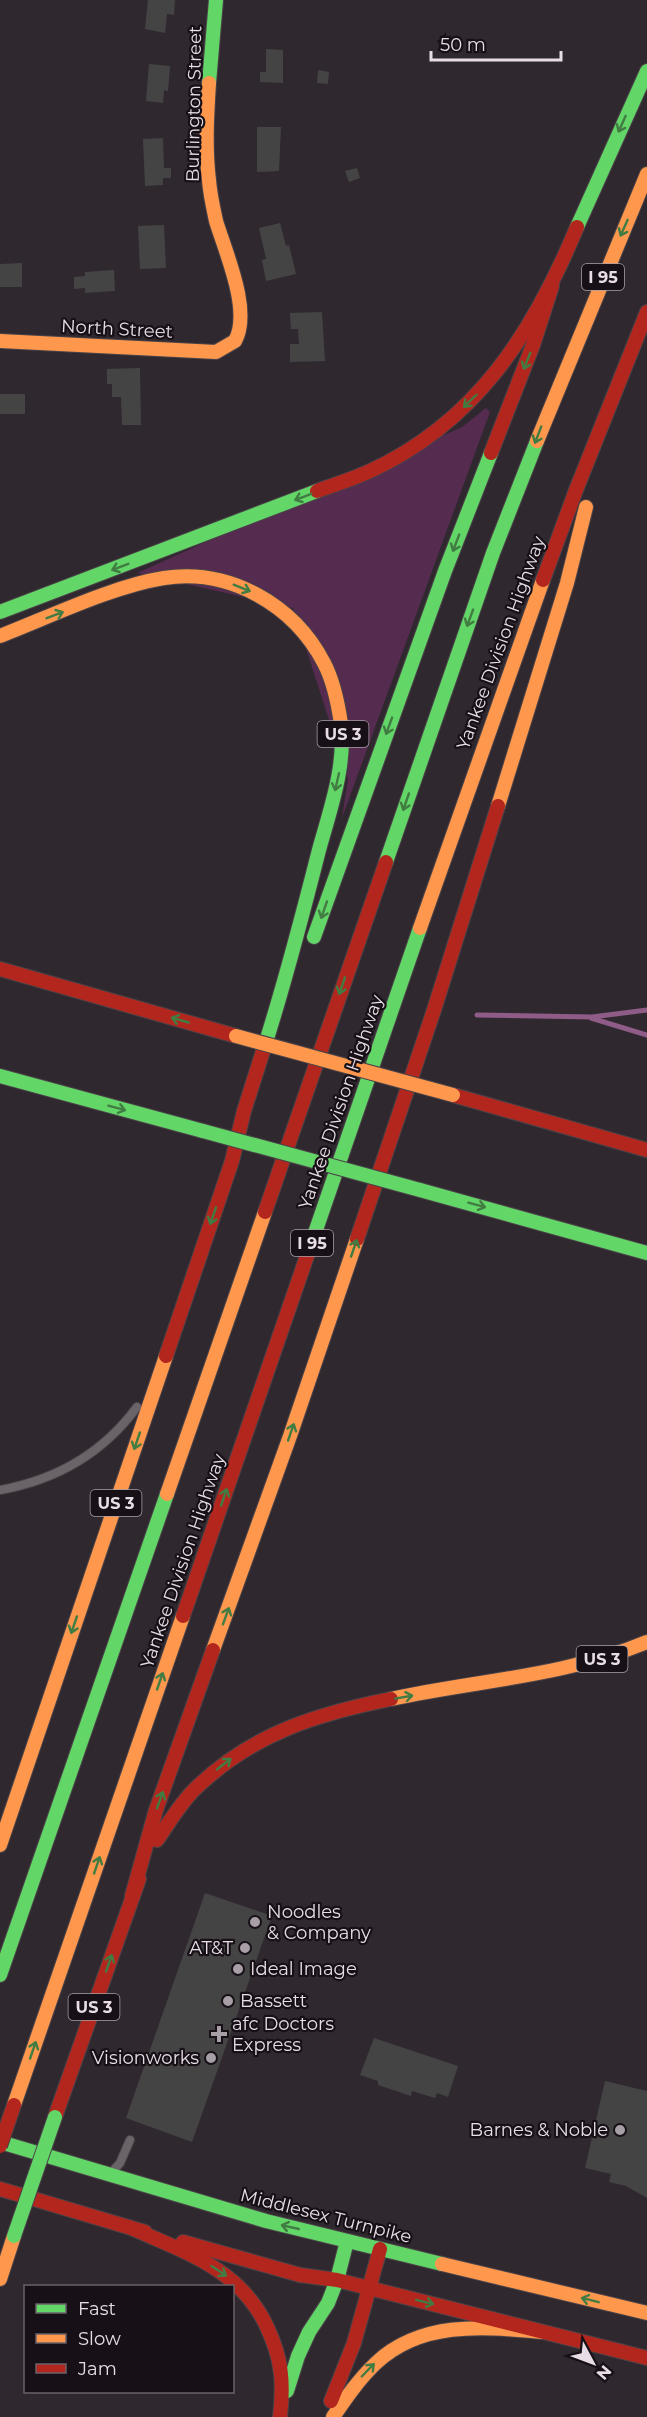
<svg xmlns="http://www.w3.org/2000/svg" width="647" height="2417" font-family="Montserrat,sans-serif">
  <rect width="100%" height="100%" fill="#30282f"/>
  <!-- green -->
  <path fill="#552b50" d="M486 408 490 412 342 818 348 779 293 608 137 573 462 427Z"/>
  <g fill="none" stroke-linecap="round" stroke-linejoin="round">
    <!-- stream -->
    <g stroke="#8f5b87" stroke-width="5">
      <path d="M477 1015 592 1017 647 1010"/>
      <path d="M591 1018 647 1035"/>
    </g>
  </g>
  <!-- building -->
  <g fill="#454445">
    <path d="M148 0H175L174 15 167 14 165 33 145 29Z"/>
    <path d="M266 49 283 50V83L260 82V72H266Z"/>
    <path d="M149 64 170 66 168 91 164 90 163 103 146 101Z"/>
    <path d="M318 70 329 72 328 84 317 83Z"/>
    <path d="M257 127H281L279 171 257 172Z"/>
    <path d="M163 138 164 168H171V178H163V185L145 186 143 139Z"/>
    <path d="M357 168 360 178 349 182 345 171Z"/>
    <path d="M280 223 286 246 289 245 296 274 266 281 262 260 266 259 259 228Z"/>
    <path d="M164 225 166 268 140 269 138 226Z"/>
    <path d="M22 263V287H0V264Z"/>
    <path d="M114 270 115 291 85 293V288L74 289V277L85 276V272Z"/>
    <path d="M322 312 325 361 290 362V344H299L298 329H291L290 313Z"/>
    <path d="M140 368 141 425H122L121 397H112V384H107V369Z"/>
    <rect x="0" y="394" width="25" height="20"/>
    <path d="M205 1893 272 1916 192 2142 126 2118Z"/>
    <path d="M374 2038 458 2066 448 2097 437 2093 435 2098 412 2091 411 2096 378 2085V2081L360 2075Z"/>
    <path d="M605 2081 647 2091V2198L626 2186 609 2182 611 2174 585 2168Z"/>
  </g>
  <g fill="none" stroke-linecap="round" stroke-linejoin="round">
    <defs>
      <g id="lane">
        <path d="M0 1490C56 1480 103 1453 137 1407"/>
        <path d="M111 2173 120 2163 130 2140"/>
      </g>
      <g id="fast">
        <path d="M209 83 216 0"/>
        <path d="M577 227 647 71"/>
        <path d="M0 612 317 491"/>
        <path d="M386 862 493 553 537 441"/>
        <path d="M314 937 445 571 491 453"/>
        <path d="M264 1048C285 983 302 917 319 850 330 810 346 766 341 724"/>
        <path d="M0 1076 203 1131"/>
        <path d="M420 1190 647 1253"/>
        <path d="M308 1253 420 928"/>
        <path d="M0 1975 167 1494"/>
        <path d="M0 2142 266 2221 442 2264"/>
        <path d="M287 2391 298 2356 309 2332 328 2303 337 2280 347 2241"/>
      </g>
      <g id="slow">
        <path d="M0 341 216 352 235 341C252 311 225 251 216 221 213 207 210 194 209 180 205 148 207 115 209 83"/>
        <path d="M537 441 647 174"/>
        <path d="M0 636C49 617 113 586 164 578 230 568 294 605 324 663 334 682 338 703 341 724"/>
        <path d="M498 806 567 583 586 507"/>
        <path d="M420 928 543 580"/>
        <path d="M167 1494 265 1212"/>
        <path d="M213 1650 290 1436 357 1239"/>
        <path d="M391 1699C478 1680 563 1677 647 1642"/>
        <path d="M0 1845 166 1356"/>
        <path d="M14 2105 183 1616"/>
        <path d="M442 2264 647 2313"/>
        <path d="M0 2279 14 2236"/>
        <path d="M333 2417C346 2398 359 2379 376 2363 422 2320 484 2327 542 2332"/>
      </g>
      <g id="jam">
        <path d="M491 453 533 345 552 286"/>
        <path d="M317 491C334 485 352 479 368 472 476 423 533 333 577 227"/>
        <path d="M543 580 576 490 647 312"/>
        <path d="M0 969 236 1036"/>
        <path d="M453 1095 647 1150"/>
        <path d="M265 1212 386 862"/>
        <path d="M357 1239 434 1010 498 806"/>
        <path d="M166 1356 232 1161 244 1111 264 1048"/>
        <path d="M183 1616 308 1253"/>
        <path d="M157 1840C169 1823 181 1802 196 1788 252 1734 316 1714 391 1699"/>
        <path d="M132 1896 156 1810 213 1650"/>
        <path d="M55 2117 139 1879"/>
        <path d="M0 2189 145 2232"/>
        <path d="M129 2227C184 2252 240 2268 267 2327 282 2359 284 2382 280 2417"/>
        <path d="M183 2242 300 2275 337 2280 647 2358"/>
        <path d="M331 2401 354 2343 380 2249"/>
      </g>
    </defs>
    <!-- lane casing -->
    <use href="#lane" stroke="#4a4348" stroke-width="10"/>
    <!-- fast casing -->
    <use href="#fast" stroke="#4a4348" stroke-width="16"/>
    <!-- slow casing -->
    <use href="#slow" stroke="#4a4348" stroke-width="16"/>
    <!-- jam casing -->
    <use href="#jam" stroke="#4a4348" stroke-width="16"/>
    <!-- lane -->
    <use href="#lane" stroke="#6a6368" stroke-width="8"/>
    <!-- fast -->
    <use href="#fast" stroke="#63d668" stroke-width="14"/>
    <!-- slow -->
    <use href="#slow" stroke="#ff974d" stroke-width="14"/>
    <!-- jam -->
    <use href="#jam" stroke="#b3261e" stroke-width="14"/>
    <defs>
      <g id="fast-bridge">
        <path d="M203 1131 420 1190"/>
        <path d="M14 2236 55 2117"/>
      </g>
      <path id="slow-bridge" d="M236 1036 453 1095"/>
      <path id="jam-bridge" d="M0 2146 14 2105"/>
    </defs>
    <!-- fast-bridge casing -->
    <use href="#fast-bridge" stroke="#4a4348" stroke-width="16" stroke-linecap="butt"/>
    <!-- slow-bridge casing -->
    <use href="#slow-bridge" stroke="#4a4348" stroke-width="16" stroke-linecap="butt"/>
    <!-- jam-bridge casing -->
    <use href="#jam-bridge" stroke="#4a4348" stroke-width="16" stroke-linecap="butt"/>
    <!-- fast-bridge -->
    <use href="#fast-bridge" stroke="#63d668" stroke-width="14"/>
    <!-- slow-bridge -->
    <use href="#slow-bridge" stroke="#ff974d" stroke-width="14"/>
    <!-- jam-bridge -->
    <use href="#jam-bridge" stroke="#b3261e" stroke-width="14"/>
  </g>
  <!-- one-way arrows -->
  <defs><path id="oneway-shaft" d="M-6 0H5M1.5-3L5.5 0L1.5 3" fill="none" stroke-width="1.6" stroke-linecap="round" stroke-linejoin="round" transform="scale(1.5)"/></defs>
  <g stroke="#417d43">
    <use href="#oneway-shaft" transform="translate(622 124) rotate(114)"/>
    <use href="#oneway-shaft" transform="translate(624 228) rotate(114)"/>
    <use href="#oneway-shaft" transform="translate(527 361) rotate(112)"/>
    <use href="#oneway-shaft" transform="translate(470 401) rotate(136)"/>
    <use href="#oneway-shaft" transform="translate(538 435) rotate(111)"/>
    <use href="#oneway-shaft" transform="translate(303 497) rotate(159)"/>
    <use href="#oneway-shaft" transform="translate(456 543) rotate(111)"/>
    <use href="#oneway-shaft" transform="translate(120 567) rotate(159)"/>
    <use href="#oneway-shaft" transform="translate(242 588) rotate(22)"/>
    <use href="#oneway-shaft" transform="translate(55 615) rotate(-21)"/>
    <use href="#oneway-shaft" transform="translate(470 618) rotate(110)"/>
    <use href="#oneway-shaft" transform="translate(389 726) rotate(110)"/>
    <use href="#oneway-shaft" transform="translate(337 782) rotate(103)"/>
    <use href="#oneway-shaft" transform="translate(406 802) rotate(109)"/>
    <use href="#oneway-shaft" transform="translate(324 910) rotate(109)"/>
    <use href="#oneway-shaft" transform="translate(342 986) rotate(109)"/>
    <use href="#oneway-shaft" transform="translate(180 1020) rotate(-164)"/>
    <use href="#oneway-shaft" transform="translate(117 1108) rotate(15)"/>
    <use href="#oneway-shaft" transform="translate(477 1205) rotate(15)"/>
    <use href="#oneway-shaft" transform="translate(213 1216) rotate(109)"/>
    <use href="#oneway-shaft" transform="translate(354 1248) rotate(-71)"/>
    <use href="#oneway-shaft" transform="translate(291 1432) rotate(-71)"/>
    <use href="#oneway-shaft" transform="translate(137 1441) rotate(109)"/>
    <use href="#oneway-shaft" transform="translate(224 1497) rotate(-71)"/>
    <use href="#oneway-shaft" transform="translate(226 1616) rotate(-70)"/>
    <use href="#oneway-shaft" transform="translate(74 1625) rotate(109)"/>
    <use href="#oneway-shaft" transform="translate(160 1681) rotate(-71)"/>
    <use href="#oneway-shaft" transform="translate(404 1697) rotate(-10)"/>
    <use href="#oneway-shaft" transform="translate(224 1764) rotate(-38)"/>
    <use href="#oneway-shaft" transform="translate(160 1800) rotate(-70)"/>
    <use href="#oneway-shaft" transform="translate(97 1865) rotate(-71)"/>
    <use href="#oneway-shaft" transform="translate(109 1963) rotate(-71)"/>
    <use href="#oneway-shaft" transform="translate(33 2050) rotate(-71)"/>
    <use href="#oneway-shaft" transform="translate(290 2227) rotate(-167)"/>
    <use href="#oneway-shaft" transform="translate(219 2271) rotate(33)"/>
    <use href="#oneway-shaft" transform="translate(590 2300) rotate(-166)"/>
    <use href="#oneway-shaft" transform="translate(425 2302) rotate(14)"/>
    <use href="#oneway-shaft" transform="translate(368 2370) rotate(-46)"/>
  </g>
  <!-- markers -->
  <g fill="#a89ea6" stroke="#171016" stroke-width="2">
    <circle cx="255" cy="1922" r="6"/>
    <circle cx="245" cy="1948" r="6"/>
    <circle cx="238" cy="1969" r="6"/>
    <circle cx="228" cy="2001" r="6"/>
    <path d="M216 2025h6v6h6v6h-6v6h-6v-6h-6v-6h6z"/>
    <circle cx="211" cy="2058" r="6"/>
    <circle cx="620" cy="2130" r="6"/>
  </g>
  <g text-anchor="middle" stroke-width="4.5" stroke-linejoin="round" paint-order="stroke">
    <!-- shield labels -->
    <g fill="#171016" stroke="#a9a0a8" stroke-width="1.5">
      <rect x="582" y="264" width="42" height="26" rx="4.5"/>
      <rect x="317.5" y="721" width="51" height="26" rx="4.5"/>
      <rect x="291" y="1230" width="42" height="26" rx="4.5"/>
      <rect x="90.5" y="1490" width="51" height="26" rx="4.5"/>
      <rect x="576.5" y="1646" width="51" height="26" rx="4.5"/>
      <rect x="68.5" y="1994" width="51" height="26" rx="4.5"/>
    </g>
    <g font-size="16" font-weight="bold" fill="#e8dde6">
      <text x="603" y="283">I 95</text>
      <text x="343" y="740">US 3</text>
      <text x="312" y="1249">I 95</text>
      <text x="116" y="1509">US 3</text>
      <text x="602" y="1665">US 3</text>
      <text x="94" y="2013">US 3</text>
    </g>
    <!-- street labels -->
    <g font-size="18" fill="#e8dde6" stroke="#171016">
      <text transform="translate(194 104) rotate(-89)" y="6">Burlington Street</text>
      <text transform="translate(117 329) rotate(3)" y="6">North Street</text>
      <text transform="translate(501 643) rotate(-70)" y="6">Yankee Division Highway</text>
      <text transform="translate(341 1102) rotate(-71)" y="6">Yankee Division Highway</text>
      <text transform="translate(183 1561) rotate(-71)" y="6">Yankee Division Highway</text>
      <text transform="translate(326 2216) rotate(14)" y="6">Middlesex Turnpike</text>
    </g>
    <!-- poi labels -->
    <g font-size="18" fill="#e8dde6" stroke="#171016" text-anchor="start">
      <text x="267" y="1918">Noodles<tspan x="267" dy="21">&amp; Company</tspan></text>
      <text x="233" y="1954" text-anchor="end">AT&amp;T</text>
      <text x="250" y="1975">Ideal Image</text>
      <text x="240" y="2007">Bassett</text>
      <text x="232" y="2030">afc Doctors<tspan x="232" dy="21">Express</tspan></text>
      <text x="199" y="2064" text-anchor="end">Visionworks</text>
      <text x="608" y="2136" text-anchor="end">Barnes &amp; Noble</text>
    </g>
  </g>
  <!-- legend -->
  <rect x="24" y="2285" width="210" height="108" fill="#171016" stroke="#6b6269" stroke-width="1.5"/>
  <rect x="36" y="2304" width="30" height="9" fill="#63d668" stroke="#6b6269" stroke-width="1.5"/>
  <text x="78" y="2315" font-size="18" fill="#e8dde6">Fast</text>
  <rect x="36" y="2334" width="30" height="9" fill="#ff974d" stroke="#6b6269" stroke-width="1.5"/>
  <text x="78" y="2345" font-size="18" fill="#e8dde6">Slow</text>
  <rect x="36" y="2364" width="30" height="9" fill="#b3261e" stroke="#6b6269" stroke-width="1.5"/>
  <text x="78" y="2375" font-size="18" fill="#e8dde6">Jam</text>
  <!-- north arrow -->
  <g transform="translate(593 2363) rotate(131)" stroke="#171016" stroke-width="4.5" paint-order="stroke">
  <path d="M0-4.5L10 22L0 15L-10 22Z" fill="#e8dde6"/>
  <text y="-9" font-size="16" font-weight="bold" text-anchor="middle" fill="#e8dde6">N</text>
  </g>
  <!-- scale -->
  <path d="M431 51v9h130v-9" fill="none" stroke="#e8dde6" stroke-width="3"/>
  <text x="440" y="51" font-size="18" fill="#e8dde6" stroke="#171016" stroke-width="4.5" paint-order="stroke">50 m</text>
</svg>
